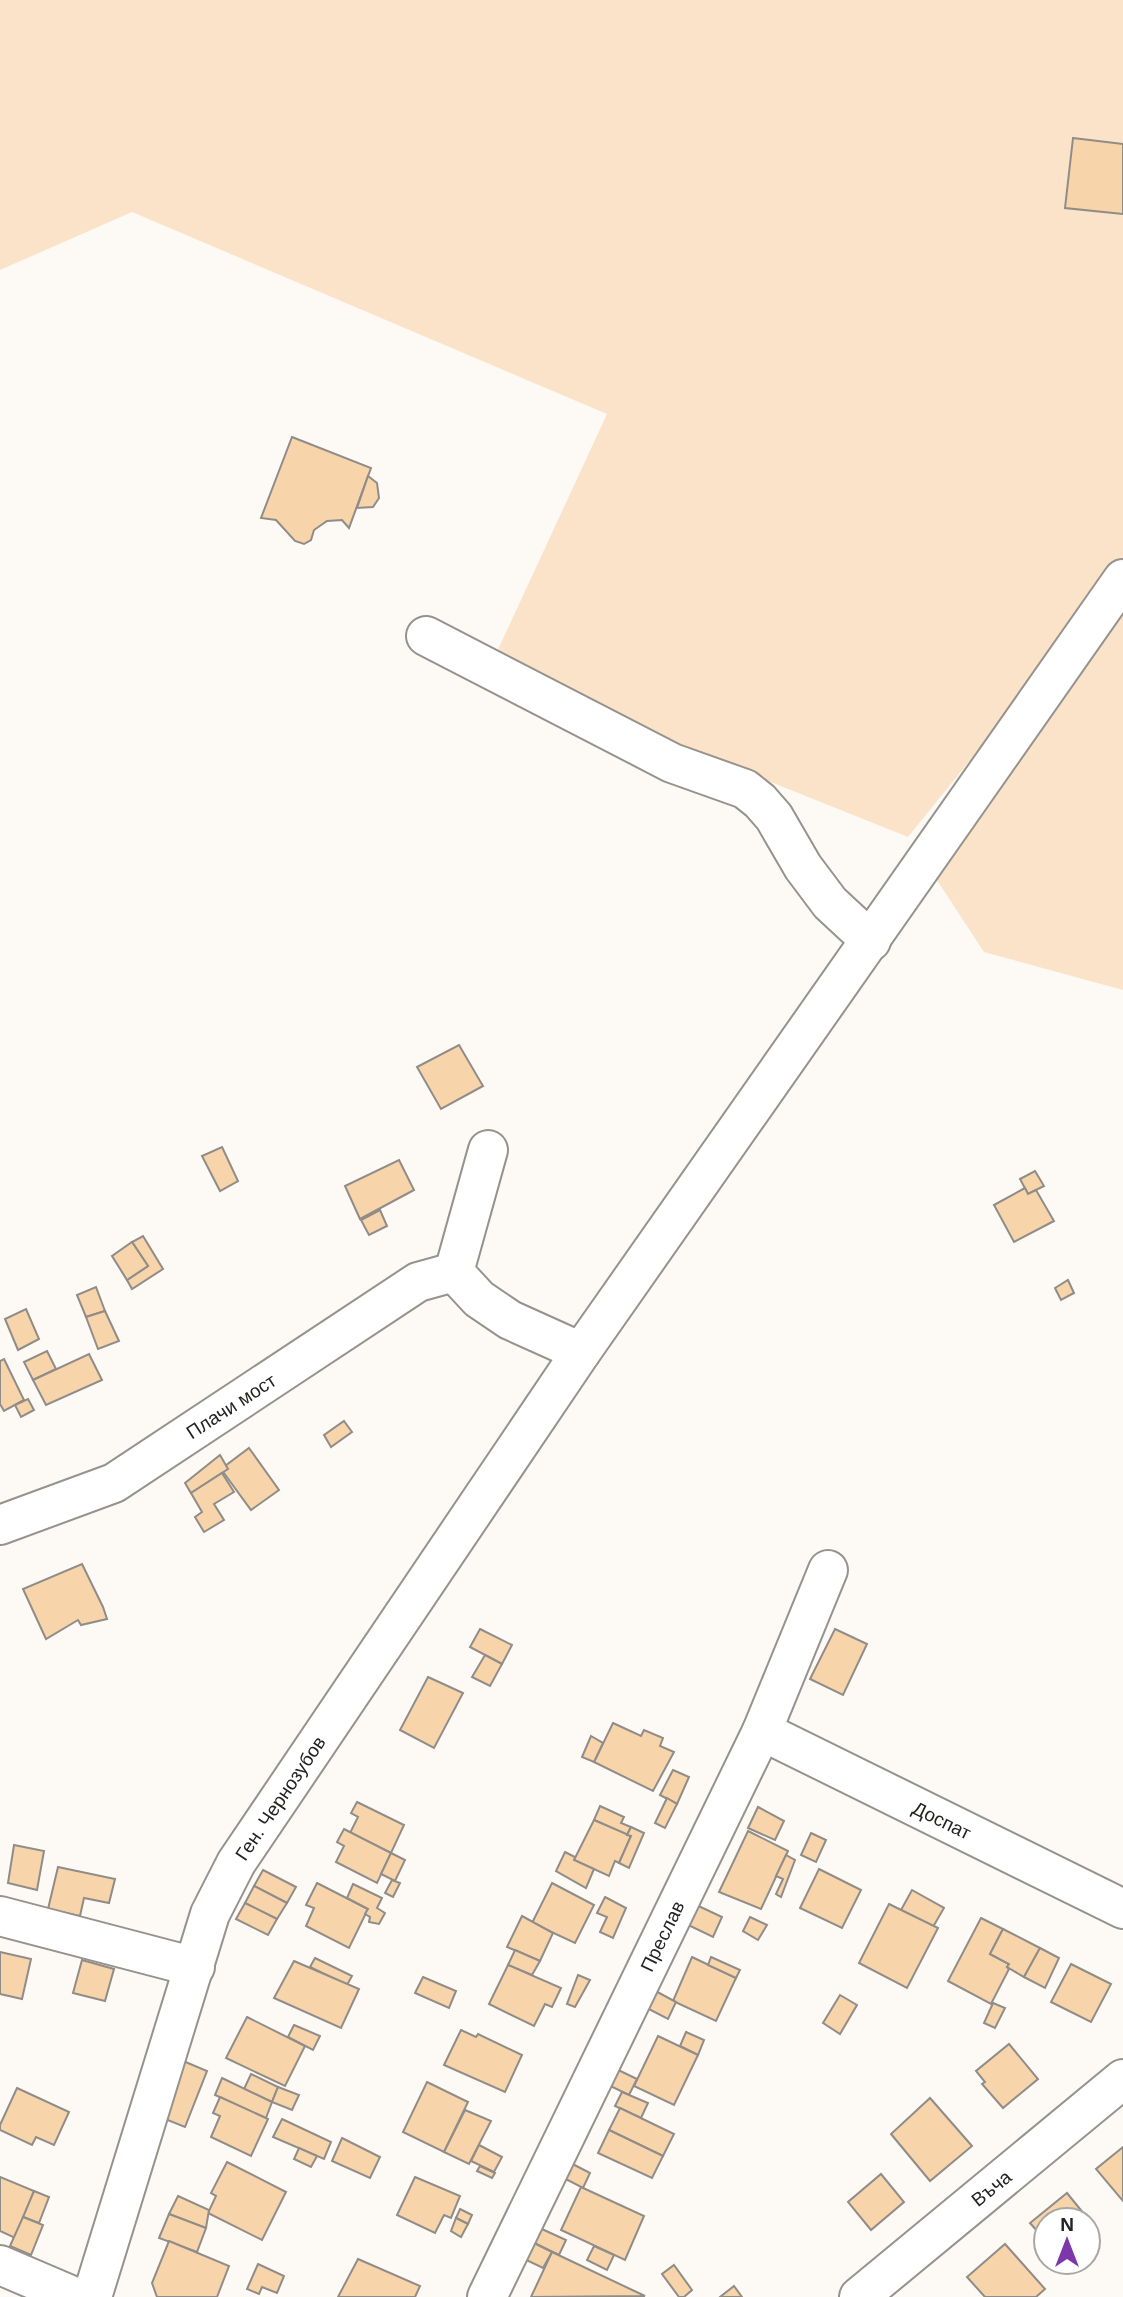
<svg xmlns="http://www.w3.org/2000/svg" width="1123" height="2297" font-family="Arial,sans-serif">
  <rect width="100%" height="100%" fill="#fdf9f4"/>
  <!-- green -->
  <g fill="#fbe3c9">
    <path d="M0 0H1123V571L908 837 489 669 607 414 132 212 0 270Z"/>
    <path d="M1123 582V990L984 952 925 862Z"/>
  </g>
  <!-- building -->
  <g fill="#f8d4ab" stroke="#908c87" stroke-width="2">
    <path d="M1073 138 1123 144V214L1065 208Z"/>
    <path d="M292 437 371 468 349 528 342 520 327 521 314 530 311 540 304 544 295 541 276 520 261 518Z"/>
    <path d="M368 476 377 483 379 498 373 507 357 508Z"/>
    <path d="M459 1045 483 1086 441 1109 417 1067Z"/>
    <path d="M222 1147 238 1181 220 1191 202 1156Z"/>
    <path d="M399 1160 414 1190 360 1219 345 1186Z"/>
    <path d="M1035 1171 1044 1186 1028 1194 1020 1179Z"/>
    <path d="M1025 1188 1028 1194 1036 1190 1054 1221 1014 1242 994 1205Z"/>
    <path d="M380 1210 387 1226 369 1235 361 1220Z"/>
    <path d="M143 1236 163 1269 132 1289 127 1280 148 1266 132 1242Z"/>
    <path d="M132 1242 148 1266 127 1280 112 1256Z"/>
    <path d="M1068 1280 1074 1293 1061 1300 1055 1288Z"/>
    <path d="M96 1287 105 1311 86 1317 77 1295Z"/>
    <path d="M26 1309 39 1339 18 1350 5 1319Z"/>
    <path d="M105 1311 119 1341 98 1349 86 1317Z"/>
    <path d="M47 1351 56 1369 33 1380 24 1362Z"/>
    <path d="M89 1354 102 1380 46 1405 33 1380Z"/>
    <path d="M4 1359 24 1400 4 1411 0 1404V1361Z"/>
    <path d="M28 1399 34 1410 21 1417 15 1405Z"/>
    <path d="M344 1421 352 1432 331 1447 324 1435Z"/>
    <path d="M249 1448 279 1490 251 1510 221 1469Z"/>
    <path d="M220 1455 228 1469 191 1493 185 1483Z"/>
    <path d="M222 1473 234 1492 214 1504 224 1520 204 1532 195 1517 202 1512 191 1493Z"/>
    <path d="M82 1564 103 1607 107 1619 81 1625 78 1620 46 1639 23 1589Z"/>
    <path d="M480 1629 512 1645 502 1664 470 1647Z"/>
    <path d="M835 1629 867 1644 843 1695 810 1679Z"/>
    <path d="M485 1655 502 1664 490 1686 472 1677Z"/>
    <path d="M428 1677 463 1693 434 1748 400 1730Z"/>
    <path d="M613 1723 641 1736 644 1730 663 1738 660 1746 674 1752 653 1791 594 1762Z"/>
    <path d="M591 1736 603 1743 594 1762 582 1757Z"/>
    <path d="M673 1770 689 1777 677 1804 660 1795Z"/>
    <path d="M667 1798 677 1804 665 1828 655 1823Z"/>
    <path d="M357 1802 404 1825 391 1853 350 1833 358 1817 351 1813Z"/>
    <path d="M600 1806 624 1817 621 1823 631 1827 627 1835 594 1820Z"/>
    <path d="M758 1807 784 1821 775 1840 748 1828Z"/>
    <path d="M594 1820 631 1836 619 1863 615 1861 609 1876 574 1860Z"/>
    <path d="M631 1827 644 1833 629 1868 619 1863 631 1836 627 1835Z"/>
    <path d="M344 1829 391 1853 377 1883 336 1862 344 1846 337 1842Z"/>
    <path d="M748 1831 788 1851 761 1909 719 1892Z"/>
    <path d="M811 1833 826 1840 816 1862 801 1855Z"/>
    <path d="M14 1845 44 1851 37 1890 8 1883Z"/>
    <path d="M565 1852 575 1857 574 1860 594 1869 586 1888 556 1871Z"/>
    <path d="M391 1853 405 1860 395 1881 381 1874Z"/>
    <path d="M786 1855 795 1860 781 1897 776 1894 783 1879 776 1876Z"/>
    <path d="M58 1867 115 1879 109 1903 84 1898 80 1916 48 1909Z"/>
    <path d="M819 1869 861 1890 842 1928 800 1908Z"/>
    <path d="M263 1870 296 1887 287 1903 254 1886Z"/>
    <path d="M392 1880 400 1883 393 1897 385 1893Z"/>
    <path d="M317 1883 368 1909 349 1948 306 1926 314 1908 306 1905Z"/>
    <path d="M552 1883 594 1905 575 1943 532 1923Z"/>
    <path d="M353 1884 382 1898 377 1908 385 1913 379 1924 369 1922 370 1917 365 1914 368 1909 347 1898Z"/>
    <path d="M254 1886 287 1903 277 1919 245 1903Z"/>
    <path d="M912 1890 944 1908 933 1927 901 1910Z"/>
    <path d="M605 1897 626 1908 613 1938 600 1932 607 1917 597 1913Z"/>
    <path d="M690 1902 722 1917 713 1937 680 1921Z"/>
    <path d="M245 1903 277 1919 268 1935 236 1919Z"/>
    <path d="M889 1904 938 1928 907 1988 859 1963Z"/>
    <path d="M522 1916 553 1933 540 1961 507 1947Z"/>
    <path d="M750 1917 767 1925 758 1940 743 1931Z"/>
    <path d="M981 1918 1003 1929 990 1954 1009 1964 1007 1967 1009 1969 991 2004 948 1981Z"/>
    <path d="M1003 1929 1040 1948 1024 1977 1007 1967 1009 1964 990 1954Z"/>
    <path d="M1040 1948 1059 1958 1045 1988 1024 1977Z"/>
    <path d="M515 1950 540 1961 532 1975 508 1965Z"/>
    <path d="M0 1952 31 1959 22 1999 0 1994Z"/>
    <path d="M692 1957 736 1978 716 2021 673 2001Z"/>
    <path d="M711 1957 740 1970 736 1978 708 1965Z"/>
    <path d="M315 1958 352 1976 347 1985 310 1967Z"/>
    <path d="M82 1960 114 1969 105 2001 73 1993Z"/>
    <path d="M294 1961 359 1989 341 2028 274 1998Z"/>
    <path d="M1071 1964 1111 1984 1091 2022 1051 2002Z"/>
    <path d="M508 1965 561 1988 552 2007 545 2004 534 2026 489 2004Z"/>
    <path d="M578 1975 590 1980 575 2007 567 2004Z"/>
    <path d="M423 1977 456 1991 449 2008 415 1993Z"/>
    <path d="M650 1988 676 2002 668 2019 641 2005Z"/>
    <path d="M840 1995 857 2005 840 2034 823 2023Z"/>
    <path d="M993 2003 1005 2008 995 2028 984 2023Z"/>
    <path d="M247 2017 305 2046 285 2086 226 2058Z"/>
    <path d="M294 2025 320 2036 313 2050 288 2037Z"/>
    <path d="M461 2030 476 2037 478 2034 522 2055 505 2092 444 2065Z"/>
    <path d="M686 2032 704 2040 698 2055 680 2046Z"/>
    <path d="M658 2036 698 2055 674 2105 634 2086Z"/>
    <path d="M1009 2044 1038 2079 1003 2108 982 2084 985 2082 976 2071Z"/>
    <path d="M169 2055 207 2071 185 2127 150 2113Z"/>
    <path d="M610 2066 637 2079 629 2095 602 2082Z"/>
    <path d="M251 2074 278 2087 272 2102 244 2089Z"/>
    <path d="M222 2078 272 2102 266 2118 215 2095Z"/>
    <path d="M427 2082 468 2102 444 2152 403 2132Z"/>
    <path d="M278 2087 299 2095 292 2110 272 2102Z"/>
    <path d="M17 2088 69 2112 54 2145 36 2137 32 2145 0 2130V2125Z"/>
    <path d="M622 2092 648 2103 641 2118 615 2106Z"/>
    <path d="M220 2097 268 2119 251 2156 211 2137 220 2116 213 2113Z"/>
    <path d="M930 2098 972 2146 930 2181 891 2134Z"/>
    <path d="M620 2108 674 2134 663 2156 609 2130Z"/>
    <path d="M465 2110 491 2121 469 2164 444 2152Z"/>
    <path d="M282 2119 331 2142 324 2159 273 2137Z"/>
    <path d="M609 2130 663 2156 652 2178 598 2153Z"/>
    <path d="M342 2138 380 2157 370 2178 332 2161Z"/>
    <path d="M479 2145 502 2157 494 2172 471 2161Z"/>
    <path d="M1123 2147V2201L1096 2169Z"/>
    <path d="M299 2148 317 2156 311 2167 294 2159Z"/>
    <path d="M563 2159 590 2173 583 2188 556 2174Z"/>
    <path d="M227 2162 286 2192 262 2240 208 2213 216 2196 211 2193Z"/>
    <path d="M480 2166 495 2173 492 2178 477 2171Z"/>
    <path d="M881 2174 904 2202 871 2230 848 2202Z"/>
    <path d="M0 2177 34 2191 15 2238 0 2231Z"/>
    <path d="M415 2177 460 2196 451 2218 444 2215 435 2233 397 2215Z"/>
    <path d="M581 2187 644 2216 625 2260 561 2230Z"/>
    <path d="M34 2191 49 2197 39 2223 23 2217Z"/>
    <path d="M1067 2193 1097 2230 1088 2238V2220H1046V2241L1030 2223Z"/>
    <path d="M178 2196 209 2210 206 2228 169 2214Z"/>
    <path d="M460 2209 472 2215 468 2224 456 2218Z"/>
    <path d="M169 2214 206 2228 197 2252 159 2238Z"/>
    <path d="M23 2217 43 2225 31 2255 10 2246Z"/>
    <path d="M456 2218 468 2224 461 2237 451 2231Z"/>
    <path d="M533 2225 566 2240 559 2255 526 2239Z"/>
    <path d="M526 2239 552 2252 543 2268 518 2256Z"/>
    <path d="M169 2241 229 2266 217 2297H157L152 2283Z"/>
    <path d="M1005 2244 1045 2289 1036 2297H985L967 2277Z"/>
    <path d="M594 2246 614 2255 607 2270 587 2260Z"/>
    <path d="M552 2252 645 2296 531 2297Z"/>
    <path d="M358 2259 420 2286 415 2297H338Z"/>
    <path d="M258 2264 284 2276 277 2293 262 2287 259 2294 247 2289Z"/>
    <path d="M674 2265 692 2290 684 2297H679L662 2274Z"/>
    <path d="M734 2286 742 2297H720Z"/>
  </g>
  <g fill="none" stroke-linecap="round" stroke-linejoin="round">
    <defs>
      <g id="minor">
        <path d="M426 636 672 763 745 789 760 801 774 817 803 867 830 903 871 941"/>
        <path d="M488 1150 454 1272 479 1299 510 1320 581 1352"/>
        <path d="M0 1525 114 1483 418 1282 454 1272"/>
        <path d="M762 1731 1123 1909"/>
        <path d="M0 1916 195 1967"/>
        <path d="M0 2265 75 2297"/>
        <path d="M487 2297 762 1731 828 1570"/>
        <path d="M859 2297 1123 2079"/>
      </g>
      <path id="tertiary" d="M92 2297 210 1914 236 1863 581 1352 1123 579"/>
    </defs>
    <!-- minor casing -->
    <use href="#minor" stroke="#96928d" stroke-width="42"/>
    <!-- tertiary casing -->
    <use href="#tertiary" stroke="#96928d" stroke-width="42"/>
    <!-- minor -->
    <use href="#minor" stroke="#fff" stroke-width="38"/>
    <!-- tertiary -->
    <use href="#tertiary" stroke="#fff" stroke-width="38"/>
  </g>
  <g text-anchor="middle" stroke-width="5" stroke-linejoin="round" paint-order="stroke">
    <!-- street labels -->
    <g font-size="19" fill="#252321" stroke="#fff">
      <text transform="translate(231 1406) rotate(-33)" y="7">Плачи мост</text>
      <text transform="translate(280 1798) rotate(-56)" y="7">Ген. Чернозубов</text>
      <text transform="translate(942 1820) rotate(26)" y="7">Доспат</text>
      <text transform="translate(662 1936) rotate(-64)" y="7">Преслав</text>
      <text transform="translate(991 2188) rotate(-39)" y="7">Въча</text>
    </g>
  </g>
  <!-- north arrow -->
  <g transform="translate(1067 2241)"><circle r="33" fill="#ffffff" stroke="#a8a7a6" stroke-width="2"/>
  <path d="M0-5L12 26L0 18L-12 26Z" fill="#7d37aa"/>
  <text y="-10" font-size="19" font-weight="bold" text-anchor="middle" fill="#252321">N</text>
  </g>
</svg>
